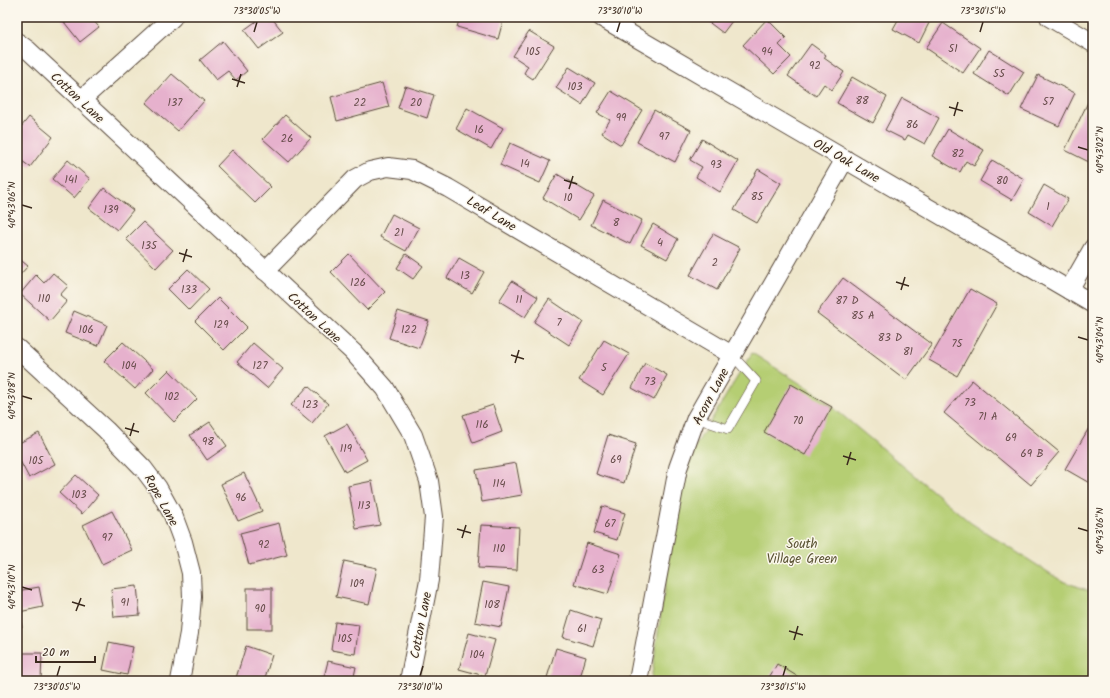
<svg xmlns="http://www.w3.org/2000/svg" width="1110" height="698" font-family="Kalam,sans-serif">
  <rect width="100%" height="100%" fill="#fbf7ec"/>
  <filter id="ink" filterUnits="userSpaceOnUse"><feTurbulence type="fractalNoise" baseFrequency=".025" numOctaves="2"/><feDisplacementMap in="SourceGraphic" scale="8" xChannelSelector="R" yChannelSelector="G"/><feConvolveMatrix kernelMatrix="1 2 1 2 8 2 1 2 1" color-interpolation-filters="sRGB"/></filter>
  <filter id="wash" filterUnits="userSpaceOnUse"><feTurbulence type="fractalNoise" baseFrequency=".012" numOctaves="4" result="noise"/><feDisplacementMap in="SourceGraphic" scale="16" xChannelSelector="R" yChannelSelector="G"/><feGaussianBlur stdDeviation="0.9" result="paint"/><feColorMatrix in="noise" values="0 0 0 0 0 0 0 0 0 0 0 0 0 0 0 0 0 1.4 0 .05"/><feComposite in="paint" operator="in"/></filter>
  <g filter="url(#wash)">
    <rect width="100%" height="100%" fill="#efe7cc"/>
    <!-- green -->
    <path fill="#b5ce73" stroke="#787c48" d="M752 353 817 394 971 523 1062 581 1093 592V681H651L682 468Z"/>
    <g id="blocks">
      <!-- building -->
      <g fill="#e6b1cd">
        <path d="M60 17H90L99 27 80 42Z"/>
        <path d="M262 17H271L283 32 259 49 244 30Z"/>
        <path d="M460 17H504L498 39 457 27Z"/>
        <path d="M702 17H735L723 33Z"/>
        <path d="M892 17H932L919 43 893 29 898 20Z"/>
        <path d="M767 19 786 38 779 45 791 57 774 74 743 45Z"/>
        <path d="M943 23 980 48 963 73 926 48Z"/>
        <path d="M529 31 554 46 533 79 524 73 528 66 513 56Z"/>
        <path d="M223 41 247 71 236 80 228 71 216 80 200 60Z"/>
        <path d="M811 44 826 55 824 58 844 72 832 90 824 84 816 96 788 76Z"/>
        <path d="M989 50 1024 72 1009 96 974 74Z"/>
        <path d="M569 67 595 83 582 105 556 88Z"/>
        <path d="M172 74 204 101 178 131 146 103Z"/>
        <path d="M1038 75 1075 93 1059 126 1021 109Z"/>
        <path d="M852 77 887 97 873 123 837 103Z"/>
        <path d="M382 83 389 107 337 121 331 97Z"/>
        <path d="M405 86 434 95 427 118 398 108Z"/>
        <path d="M611 91 642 110 621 145 602 133 610 120 597 113Z"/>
        <path d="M902 98 939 118 925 144 908 135 905 140 885 130Z"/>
        <path d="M1089 100 1093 101V158L1091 163 1065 150Z"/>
        <path d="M467 108 503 128 491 149 456 129Z"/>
        <path d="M654 110 691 130 675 162 637 142Z"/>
        <path d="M285 115 311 138 289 162 263 139Z"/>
        <path d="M29 117 53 137 30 167 17 157V132Z"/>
        <path d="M948 129 984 150 974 166 966 161 960 172 932 156Z"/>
        <path d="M702 139 738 161 720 192 696 177 702 167 690 160Z"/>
        <path d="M510 143 550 161 540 183 500 165Z"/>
        <path d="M232 150 271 187 255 203 217 166Z"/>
        <path d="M68 160 90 179 74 198 52 179Z"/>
        <path d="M992 160 1024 179 1012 200 980 181Z"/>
        <path d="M758 169 781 183 757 223 734 210Z"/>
        <path d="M557 174 594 196 579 220 543 198Z"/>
        <path d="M1044 185 1068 199 1052 226 1029 212Z"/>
        <path d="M104 188 133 210 117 230 89 208Z"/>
        <path d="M603 200 642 220 630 244 591 225Z"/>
        <path d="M392 214 419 228 406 251 380 237Z"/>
        <path d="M143 222 173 250 156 268 126 239Z"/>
        <path d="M653 224 678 239 667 259 641 245Z"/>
        <path d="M713 234 740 248 717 290 690 275Z"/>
        <path d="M349 254 385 292 367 310 331 272Z"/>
        <path d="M406 254 423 266 413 279 397 268Z"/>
        <path d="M17 257 28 266 17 278Z"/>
        <path d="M459 258 484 272 472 293 447 278Z"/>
        <path d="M188 269 209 289 189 310 168 289Z"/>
        <path d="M53 273 68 286 60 295 67 301 50 321 20 294 36 275 44 283Z"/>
        <path d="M843 278 932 344 906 380 817 313Z"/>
        <path d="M512 281 538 297 525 317 499 301Z"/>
        <path d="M970 289 997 304 957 376 929 360Z"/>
        <path d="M218 298 247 327 224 350 195 321Z"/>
        <path d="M549 299 583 322 569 345 534 322Z"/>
        <path d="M74 311 107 325 98 346 65 333Z"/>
        <path d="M398 311 429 321 419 348 389 338Z"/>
        <path d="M604 340 629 354 603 395 579 380Z"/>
        <path d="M123 342 153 369 135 389 104 361Z"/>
        <path d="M253 343 283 369 267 388 237 362Z"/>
        <path d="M645 363 667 375 654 400 632 388Z"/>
        <path d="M169 370 197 399 174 422 146 393Z"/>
        <path d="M972 380 1059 452 1031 485 944 413Z"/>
        <path d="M791 384 832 407 805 455 764 432Z"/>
        <path d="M308 386 328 404 312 423 291 405Z"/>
        <path d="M493 405 502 432 473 443 463 415Z"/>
        <path d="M1093 421V485L1065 469Z"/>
        <path d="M210 422 227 446 207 460 190 435Z"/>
        <path d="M347 424 367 460 345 472 325 436Z"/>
        <path d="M39 433 55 464 29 478 17 455V444Z"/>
        <path d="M608 435 636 444 624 483 596 474Z"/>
        <path d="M516 463 522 495 482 502 476 470Z"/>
        <path d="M244 473 262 511 238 521 221 484Z"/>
        <path d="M76 475 98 495 82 514 59 493Z"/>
        <path d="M372 481 380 525 356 529 348 486Z"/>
        <path d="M1093 504V520L1088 518Z"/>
        <path d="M602 506 625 513 617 540 594 533Z"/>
        <path d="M112 511 132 550 102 564 83 525Z"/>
        <path d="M279 523 287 555 249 565 240 533Z"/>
        <path d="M481 525 519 527 517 570 478 568Z"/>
        <path d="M587 543 621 554 608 594 574 584Z"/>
        <path d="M344 561 377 568 369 604 336 597Z"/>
        <path d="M483 582 509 587 501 627 475 622Z"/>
        <path d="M137 586 140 615 114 617 111 589Z"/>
        <path d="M39 587 43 607 19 612 22 627 17 628V591Z"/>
        <rect x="247" y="588" width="25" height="41"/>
        <path d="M571 610 601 620 593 646 563 637Z"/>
        <path d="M335 622 359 625 355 654 331 650Z"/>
        <path d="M469 633 495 640 485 676 459 669Z"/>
        <path d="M109 642 133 647 127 675 103 670Z"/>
        <path d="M246 646 272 655 264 681H235Z"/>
        <path d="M556 648 586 657 579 681H546Z"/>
        <path d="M17 653H42L41 681H17Z"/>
        <path d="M328 661 356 667 353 681H323Z"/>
        <path d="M777 664 800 678 798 681H767Z"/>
      </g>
    </g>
  </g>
  <g filter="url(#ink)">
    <use href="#blocks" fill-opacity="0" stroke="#564638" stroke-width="1"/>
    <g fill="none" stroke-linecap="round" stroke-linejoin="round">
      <defs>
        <path id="service" d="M696 418 728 429 756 381 732 355"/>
        <g id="minor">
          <path d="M601 17 1093 304"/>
          <path d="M1049 17 1093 43"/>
          <path d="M17 42 28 50 353 352 385 388 413 435 429 481 434 517 429 580 409 681"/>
          <path d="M81 100 173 17"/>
          <path d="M265 271 355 179 370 171 388 167 412 170 448 188 732 355"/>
          <path d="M1069 290 1093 248"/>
          <path d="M17 348 106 430 143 468 158 488 173 515 183 542 191 573 192 597 189 633 180 681"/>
          <path d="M638 681 678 468 696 418 845 159"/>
        </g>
      </defs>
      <!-- service casing -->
      <use href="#service" stroke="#564638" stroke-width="10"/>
      <!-- minor casing -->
      <use href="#minor" stroke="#564638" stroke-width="20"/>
      <!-- service -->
      <use href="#service" stroke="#fff" stroke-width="9"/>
      <!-- minor -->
      <use href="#minor" stroke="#fff" stroke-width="18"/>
    </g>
  </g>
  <!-- ticks -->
  <path fill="none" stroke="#3b2a1e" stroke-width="1.5" d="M254 32 257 22M617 32 620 22M980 32 983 22M232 79 245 83M237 87 241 74M949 107 963 111M954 116 958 102M1078 147 1088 150M564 180 577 184M569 189 573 176M22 205 32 208M179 253 192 257M183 262 187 249M896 282 909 286M901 290 905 277M1078 337 1088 340M511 355 524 359M515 363 519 350M22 396 32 399M125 428 139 432M130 436 134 423M843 456 856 460M847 465 851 452M1078 528 1088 531M457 529 471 533M462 538 466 525M22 587 32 590M72 602 85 606M76 611 81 598M789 631 803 635M794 640 798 626M57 676 60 666M420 676 423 666M783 676 786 666"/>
  <g text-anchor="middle" stroke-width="3" stroke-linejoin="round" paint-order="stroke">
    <!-- number labels -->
    <g font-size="11" fill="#664c4a">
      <text x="953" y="52">51</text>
      <text x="533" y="55">105</text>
      <text x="767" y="55">94</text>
      <text x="815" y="69">92</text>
      <text x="999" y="77">55</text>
      <text x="575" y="90">103</text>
      <text x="862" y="104">88</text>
      <text x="1048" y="105">57</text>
      <text x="175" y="106">137</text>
      <text x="360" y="106">22</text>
      <text x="416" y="106">20</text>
      <text x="621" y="121">99</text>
      <text x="912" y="128">86</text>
      <text x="479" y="133">16</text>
      <text x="664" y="140">97</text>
      <text x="287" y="142">26</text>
      <text x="958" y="157">82</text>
      <text x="525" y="167">14</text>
      <text x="716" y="168">93</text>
      <text x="71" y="183">141</text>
      <text x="1002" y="184">80</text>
      <text x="757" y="200">85</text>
      <text x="568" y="201">10</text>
      <text x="1048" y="210">1</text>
      <text x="111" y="213">139</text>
      <text x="616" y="226">8</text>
      <text x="399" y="236">21</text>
      <text x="660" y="246">4</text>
      <text x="149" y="249">135</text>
      <text x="715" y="266">2</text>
      <text x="465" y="279">13</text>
      <text x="358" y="286">126</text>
      <text x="189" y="293">133</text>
      <text x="44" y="302">110</text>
      <text x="519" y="303">11</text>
      <text x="847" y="304">87 D</text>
      <text x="863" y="319">85 A</text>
      <text x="559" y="326">7</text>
      <text x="221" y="328">129</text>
      <text x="86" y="333">106</text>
      <text x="409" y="333">122</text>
      <text x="890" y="341">83 D</text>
      <text x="957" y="347">75</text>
      <text x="908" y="355">81</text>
      <text x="129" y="369">104</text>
      <text x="260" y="369">127</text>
      <text x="604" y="371">5</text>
      <text x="650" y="385">73</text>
      <text x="172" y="400">102</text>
      <text x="970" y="406">73</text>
      <text x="310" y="408">123</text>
      <text x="988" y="420">71 A</text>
      <text x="798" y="424">70</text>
      <text x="482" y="428">116</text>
      <text x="1011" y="441">69</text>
      <text x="208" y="445">98</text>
      <text x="346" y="452">119</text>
      <text x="1032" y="457">69 B</text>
      <text x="616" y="463">69</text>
      <text x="36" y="464">105</text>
      <text x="499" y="487">114</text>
      <text x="79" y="498">103</text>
      <text x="241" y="501">96</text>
      <text x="364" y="509">113</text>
      <text x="610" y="527">67</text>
      <text x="107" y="541">97</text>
      <text x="264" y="548">92</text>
      <text x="499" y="552">110</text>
      <text x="598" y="573">63</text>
      <text x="357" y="587">109</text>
      <text x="125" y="606">91</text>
      <text x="492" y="608">108</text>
      <text x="260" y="612">90</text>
      <text x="582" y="632">61</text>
      <text x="345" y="642">105</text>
      <text x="477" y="658">104</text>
    </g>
    <!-- street labels -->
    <g font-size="13" fill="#3b2a1e" stroke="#fbf7ec">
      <text transform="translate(78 97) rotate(43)" y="5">Cotton Lane</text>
      <text transform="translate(847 160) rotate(30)" y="5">Old Oak Lane</text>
      <text transform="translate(492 213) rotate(31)" y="5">Leaf Lane</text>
      <text transform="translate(315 317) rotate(43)" y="5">Cotton Lane</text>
      <text transform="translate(710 396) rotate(-62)" y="5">Acorn Lane</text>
      <text transform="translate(162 500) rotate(61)" y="5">Rope Lane</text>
      <text transform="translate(420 625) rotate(-79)" y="5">Cotton Lane</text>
    </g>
    <!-- park labels -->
    <g font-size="13" fill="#5a5333" stroke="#fbf7ec">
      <text x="802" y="548">South<tspan x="802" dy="15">Village Green</tspan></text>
    </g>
  </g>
  <!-- margin -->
  <rect width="1110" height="698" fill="none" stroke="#fbf7ec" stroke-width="44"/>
  <!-- scale -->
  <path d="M36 656v6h59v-6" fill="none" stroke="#3b2a1e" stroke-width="2"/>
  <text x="42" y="656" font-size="12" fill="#3b2a1e" stroke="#fbf7ec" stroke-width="3" paint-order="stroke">20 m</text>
  <rect x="22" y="22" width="1066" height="654" fill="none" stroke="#3b2a1e" stroke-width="1.5"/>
  <g font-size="10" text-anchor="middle" fill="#3b2a1e">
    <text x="257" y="14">73°30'05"W</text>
    <text x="620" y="14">73°30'10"W</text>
    <text x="983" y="14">73°30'15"W</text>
    <text transform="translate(1099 150) rotate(-90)" y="4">40°43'02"N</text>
    <text transform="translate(11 205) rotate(-90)" y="4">40°43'06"N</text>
    <text transform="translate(1099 340) rotate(-90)" y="4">40°43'04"N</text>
    <text transform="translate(11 396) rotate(-90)" y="4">40°43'08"N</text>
    <text transform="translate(1099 531) rotate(-90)" y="4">40°43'06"N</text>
    <text transform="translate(11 587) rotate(-90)" y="4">40°43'10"N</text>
    <text x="57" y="690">73°30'05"W</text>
    <text x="420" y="690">73°30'10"W</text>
    <text x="783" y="690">73°30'15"W</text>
  </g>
</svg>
